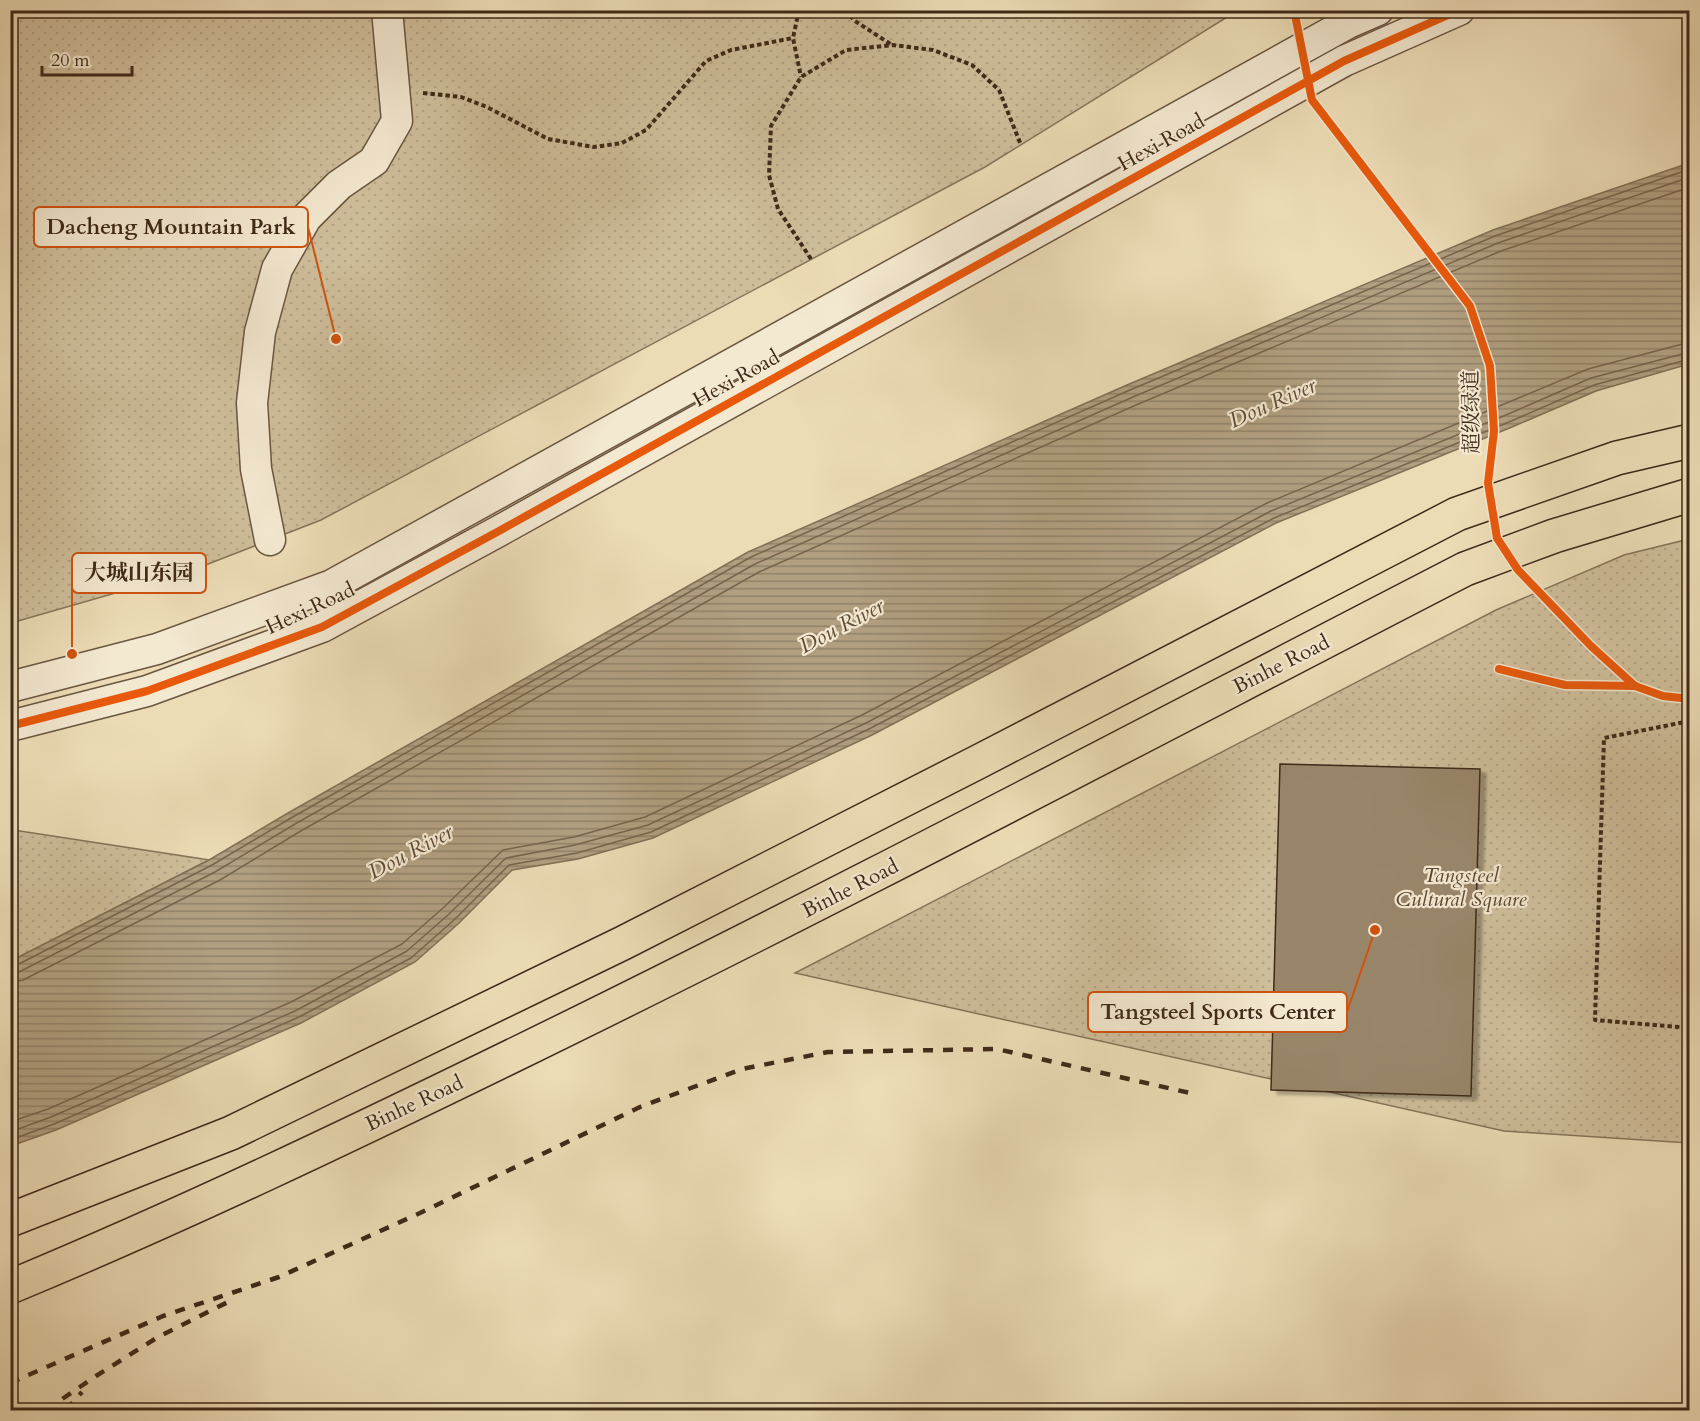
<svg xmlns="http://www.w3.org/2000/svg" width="1700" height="1421" font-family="Cardo,'Noto Serif SC',serif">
  <defs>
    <pattern id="grass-dots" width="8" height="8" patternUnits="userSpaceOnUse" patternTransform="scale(1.5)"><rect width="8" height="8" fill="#cfbe9b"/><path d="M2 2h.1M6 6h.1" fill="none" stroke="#b3a385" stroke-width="1.8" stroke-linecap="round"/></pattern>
    <pattern id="water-rules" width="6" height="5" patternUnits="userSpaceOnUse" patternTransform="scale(1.5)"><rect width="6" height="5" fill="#b19f80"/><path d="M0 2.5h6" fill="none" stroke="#918268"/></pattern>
    <filter id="shadow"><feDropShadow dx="6" dy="4" stdDeviation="1.5" flood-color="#0004"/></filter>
  </defs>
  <rect width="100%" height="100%" fill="#ecdcb6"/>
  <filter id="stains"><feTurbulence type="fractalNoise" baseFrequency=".00333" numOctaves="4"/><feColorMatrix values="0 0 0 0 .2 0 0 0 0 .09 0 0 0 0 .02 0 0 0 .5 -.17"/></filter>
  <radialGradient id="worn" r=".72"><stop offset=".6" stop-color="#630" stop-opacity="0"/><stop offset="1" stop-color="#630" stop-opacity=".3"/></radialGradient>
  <!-- grass -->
  <g fill="url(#grass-dots)" stroke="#87745a" stroke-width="1.5">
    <path d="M10 11H1237L985 167 321 520 185 573 11 623Z"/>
    <path d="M1689 539V1143L1504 1131 795 973 1496 610 1624 555Z"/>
    <path d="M11 831H20L209 860 11 961Z"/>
  </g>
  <!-- water -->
  <path fill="url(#water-rules)" stroke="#837056" stroke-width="1.5" d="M1689 163V364L1596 391 1512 427 1276 523 872 735 653 838 578 859 512 870 458 924 415 962 301 1023 56 1130 11 1146V961L209 860 288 813 748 552 1127 385 1493 230Z"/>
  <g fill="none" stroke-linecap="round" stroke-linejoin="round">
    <!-- shore -->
    <g stroke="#78644c" stroke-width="1.5">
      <path d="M10 966H15L212 865 291 818 751 557 1130 390 1495 236 1690 169"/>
      <path d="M10 974 19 972 215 872 295 824 755 564 1133 397 1498 243 1690 177"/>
      <path d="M10 983 23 980 220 880 299 832 759 572 1136 405 1501 251 1690 187"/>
      <path d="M10 1122 48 1109 291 1002 402 944 443 908 503 850 574 837 645 817 862 715 1267 503 1588 369 1690 342"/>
      <path d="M10 1132 51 1117 295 1011 407 951 449 914 506 858 575 845 648 825 866 723 1271 511 1506 415 1591 378 1690 352"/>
      <path d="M10 1140 54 1124 299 1017 411 958 454 920 509 865 577 853 651 832 869 729 1274 518 1509 422 1594 385 1690 359"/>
    </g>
  </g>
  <!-- building -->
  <path fill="#99866a" stroke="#3f2918" stroke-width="1.5" filter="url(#shadow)" d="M1280 764 1480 769 1471 1096 1271 1090Z"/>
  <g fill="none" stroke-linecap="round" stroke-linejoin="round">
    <defs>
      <g id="minor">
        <path d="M270 540 256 469 252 403 260 332 277 269 306 218 339 185 374 161 397 121 387 10"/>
        <path d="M10 687 157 649 332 585 1348 23 1378 10"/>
        <path d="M10 726 147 691 322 627 499 531 1344 61 1459 10"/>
      </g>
      <g id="major">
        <path d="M10 1220 231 1133 623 943 978 762 1457 514 1617 458 1690 441"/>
        <path d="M10 1287C181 1216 348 1136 514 1055 834 899 1149 732 1465 569L1554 536 1690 495"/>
      </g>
    </defs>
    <!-- minor casing -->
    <use href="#minor" stroke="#6a5640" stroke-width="33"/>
    <!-- major casing -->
    <use href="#major" stroke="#3f2918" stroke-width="36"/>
    <!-- path -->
    <g stroke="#3f2918" stroke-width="4" stroke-dasharray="4.5 3" stroke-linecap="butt">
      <path d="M799 10 793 38 801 77"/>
      <path d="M845 10 855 21 892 45"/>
      <path d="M423 93 461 97 487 107 548 139 594 147 622 143 646 130 706 61 731 50 793 38"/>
      <path d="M811 259 778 209 769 175 771 126 801 77 846 50 893 45 933 50 972 65 999 90 1021 145"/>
      <path d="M1690 721 1604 738 1595 1020 1690 1028"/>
    </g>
    <!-- minor -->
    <use href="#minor" stroke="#f3e8d0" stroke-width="30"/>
    <!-- major -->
    <use href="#major" stroke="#ecdcb6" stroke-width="33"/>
    <!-- rail -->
    <g stroke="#3f2918" stroke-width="4.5" stroke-dasharray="10 10" stroke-linecap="butt">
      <path d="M10 1383 163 1316 279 1277 420 1213 640 1107 742 1069 828 1052 997 1049 1190 1093"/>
      <path d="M46 1410 96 1376 158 1337 234 1299"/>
      <path d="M66 1410 82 1392"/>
    </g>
    <defs>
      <g id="cycleway">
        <path d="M1294 10 1312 100 1470 306 1490 366 1494 431 1488 483 1497 538 1518 570 1591 646 1635 686 1663 696 1690 699"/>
        <path d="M1499 669 1565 685 1635 686"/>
        <path d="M10 726 147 691 322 627 499 531 1344 61 1459 10"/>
      </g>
    </defs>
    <!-- cycleway casing -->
    <use href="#cycleway" stroke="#f3e8d0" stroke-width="11"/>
    <!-- cycleway -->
    <use href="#cycleway" stroke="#e8590c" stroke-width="8"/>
  </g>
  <g text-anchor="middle" stroke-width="4.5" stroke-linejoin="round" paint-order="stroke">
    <!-- street labels -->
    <g font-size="21" fill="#3f2918" stroke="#f3e8d0">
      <text transform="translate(1161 142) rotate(-29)" y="7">Hexi Road</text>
      <text transform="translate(736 378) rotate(-29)" y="7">Hexi Road</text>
      <text transform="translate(1471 412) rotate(-91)" y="7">超级绿道</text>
      <text transform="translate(310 608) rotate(-25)" y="7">Hexi Road</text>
      <text transform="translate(1281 664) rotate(-27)" y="7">Binhe Road</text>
      <text transform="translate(850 888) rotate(-27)" y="7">Binhe Road</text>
      <text transform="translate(414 1103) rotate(-25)" y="7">Binhe Road</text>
    </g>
    <!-- park labels -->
    <g font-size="21" font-style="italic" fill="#5c4732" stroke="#f3e8d0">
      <text x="1461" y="882">Tangsteel<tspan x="1461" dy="24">Cultural Square</tspan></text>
    </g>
    <!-- water labels -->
    <g font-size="22" font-style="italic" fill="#614c37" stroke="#f3e8d0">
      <text transform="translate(1272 402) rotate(-24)" y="8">Dou River</text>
      <text transform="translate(841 625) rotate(-28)" y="8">Dou River</text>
      <text transform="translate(410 851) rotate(-28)" y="8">Dou River</text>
    </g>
  </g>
  <!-- callouts -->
  <path fill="none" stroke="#cf520e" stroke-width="2" d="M336 339L308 227M72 654L72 573M1375 930L1347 1012"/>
  <g fill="#cf520e" stroke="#f3e8d0" stroke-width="2">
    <circle cx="336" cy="339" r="6"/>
    <circle cx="72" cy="654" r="6"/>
    <circle cx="1375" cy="930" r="6"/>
  </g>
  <g fill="#f3e8d0" stroke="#cf520e" stroke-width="2">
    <rect x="34" y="207" width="274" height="40" rx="6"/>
    <rect x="72" y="553" width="134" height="40" rx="6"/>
    <rect x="1088" y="992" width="259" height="40" rx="6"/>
  </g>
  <g font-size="22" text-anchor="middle" font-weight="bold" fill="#3f2918">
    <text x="171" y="234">Dacheng Mountain Park</text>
    <text x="139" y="580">大城山东园</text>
    <text x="1218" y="1019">Tangsteel Sports Center</text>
  </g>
  <!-- margin -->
  <rect width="1700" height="1421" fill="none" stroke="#ecdcb6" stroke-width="36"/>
  <rect x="12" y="12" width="1676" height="1397" fill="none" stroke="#3f2918" stroke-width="3"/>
  <rect x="18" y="18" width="1664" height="1385" fill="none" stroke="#3f2918" stroke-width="1.5"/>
  <!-- scale -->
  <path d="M42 66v9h90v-9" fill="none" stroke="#3f2918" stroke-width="3"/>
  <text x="51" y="66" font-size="18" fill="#3f2918" stroke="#f3e8d0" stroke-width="4.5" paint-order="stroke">20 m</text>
  <rect width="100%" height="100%" filter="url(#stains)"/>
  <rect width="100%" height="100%" fill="url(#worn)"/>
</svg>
